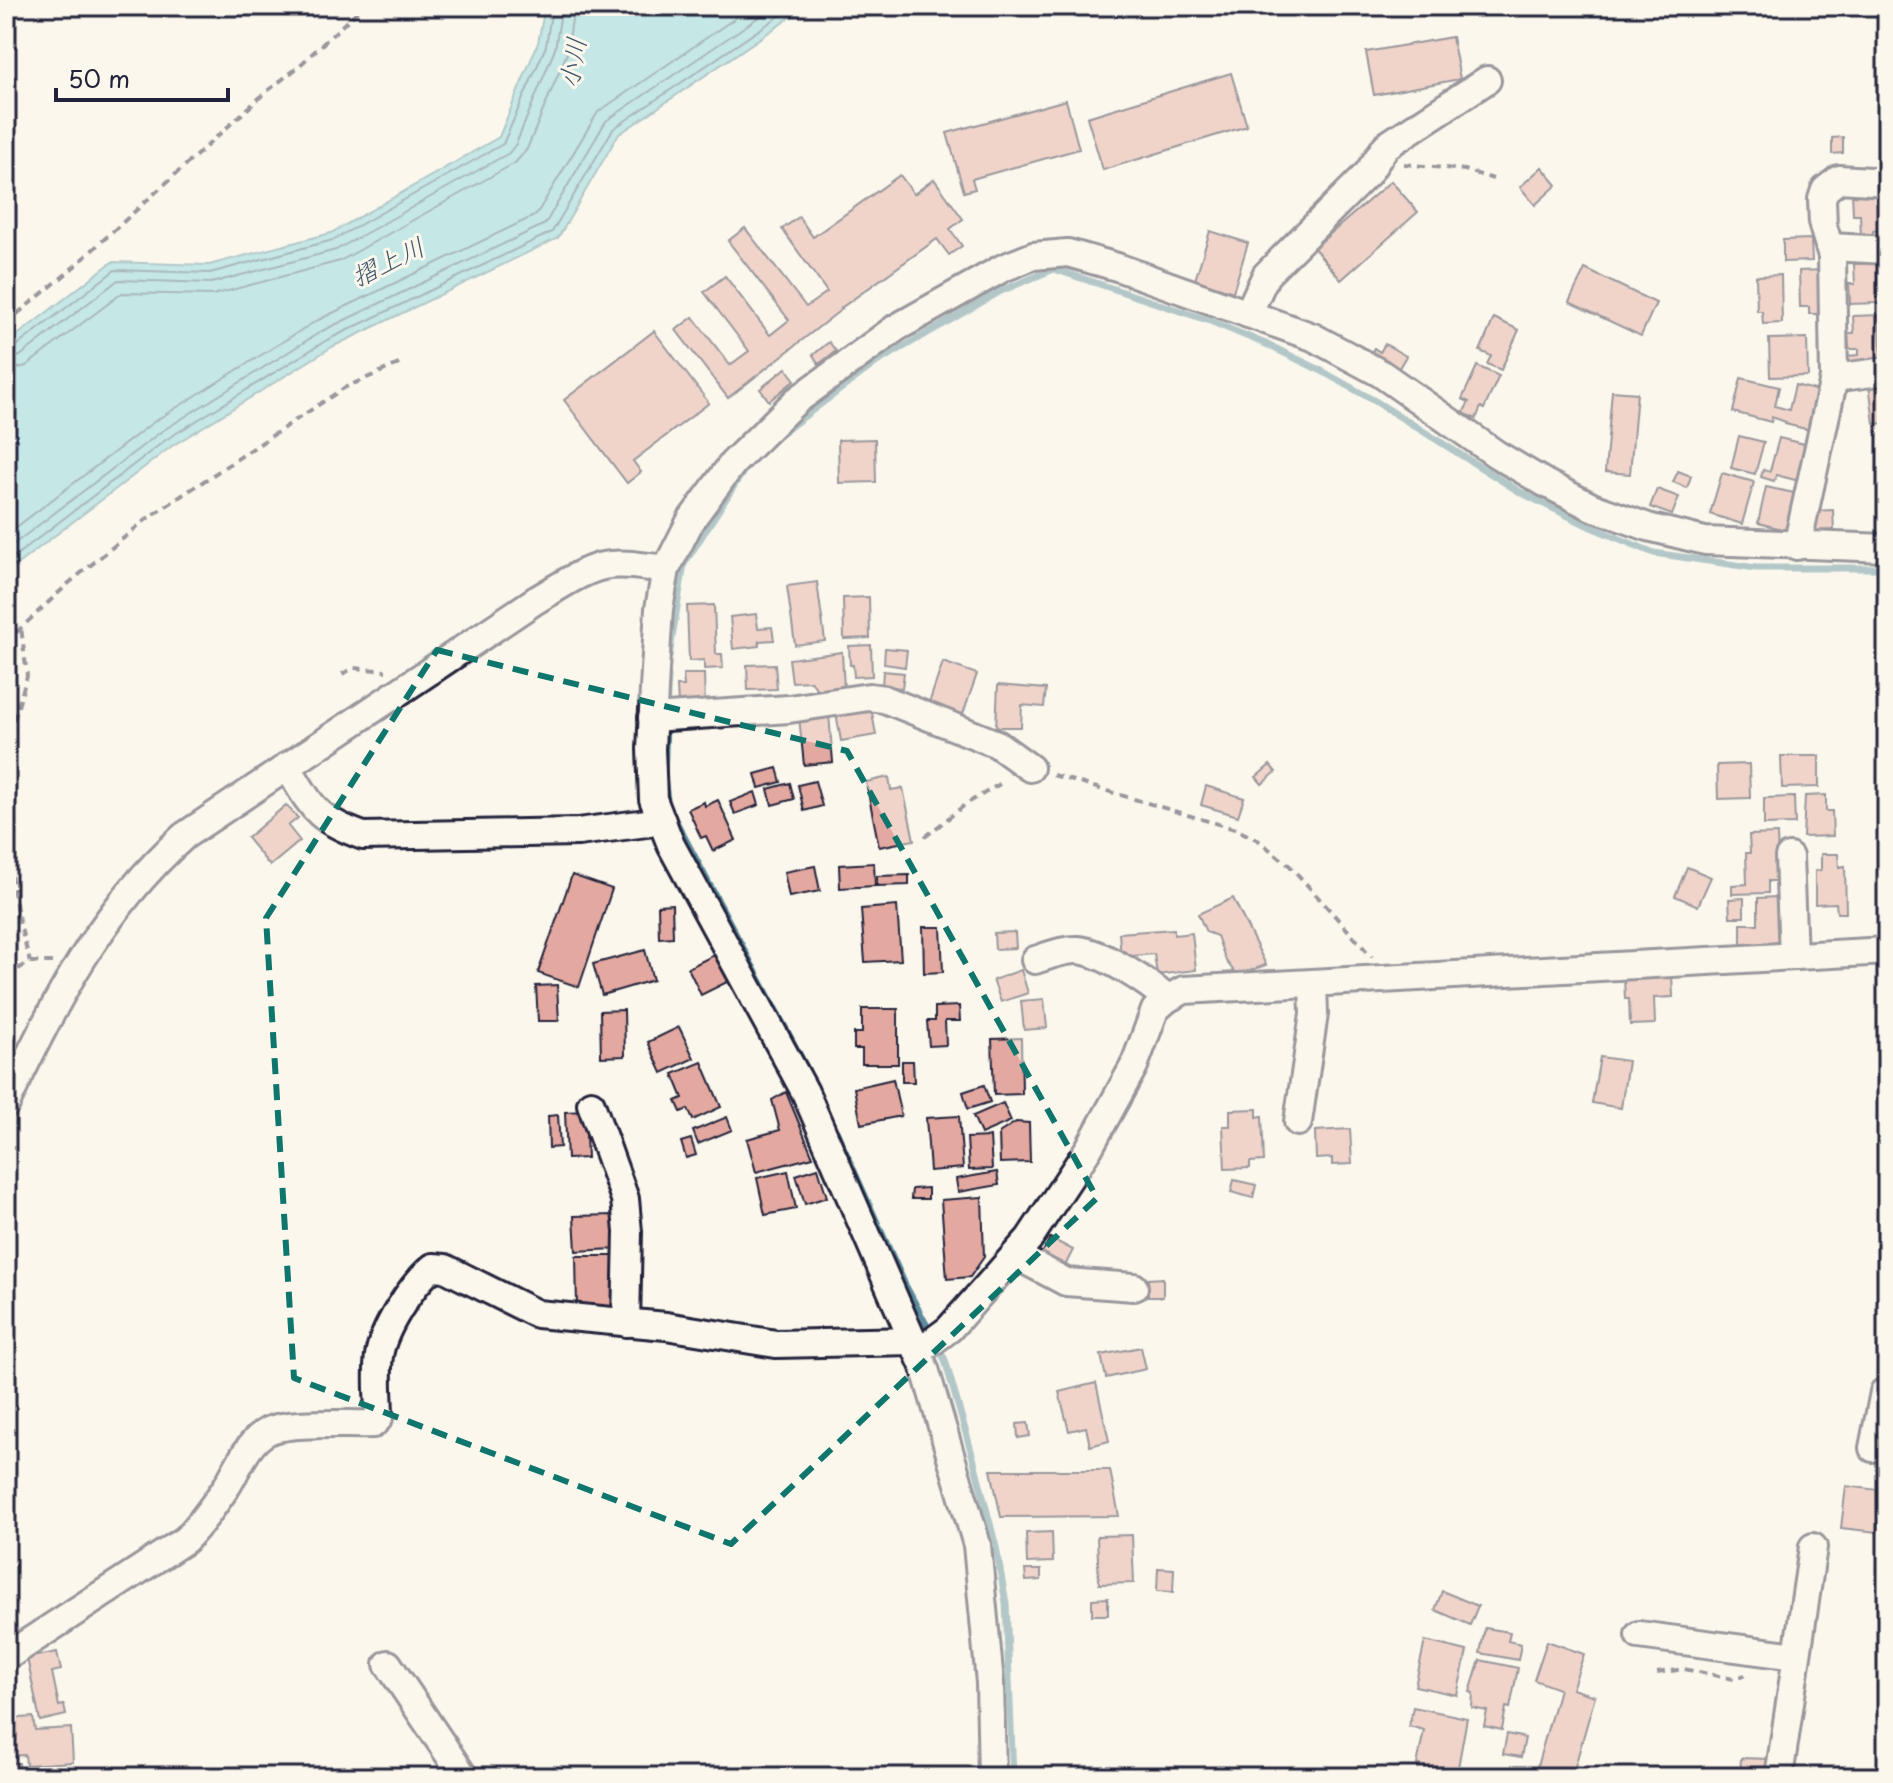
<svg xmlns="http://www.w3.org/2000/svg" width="1893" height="1783" font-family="'Playpen Sans','Klee One',sans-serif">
  <rect width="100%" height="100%" fill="#fbf7ec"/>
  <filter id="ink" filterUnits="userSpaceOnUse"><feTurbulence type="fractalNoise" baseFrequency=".0125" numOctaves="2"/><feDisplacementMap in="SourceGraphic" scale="16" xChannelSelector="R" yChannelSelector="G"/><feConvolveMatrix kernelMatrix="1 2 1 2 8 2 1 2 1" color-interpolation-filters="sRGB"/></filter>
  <g filter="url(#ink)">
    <!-- water -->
    <path fill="#83d4dd" stroke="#5c8d9c" stroke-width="2" d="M545 6H652L654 11 659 6H819L794 15 618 135 558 238 332 347 172 446 6 573V344L112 262 209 265 331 233 499 137 538 43Z"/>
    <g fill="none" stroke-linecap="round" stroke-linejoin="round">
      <!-- shore -->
      <g stroke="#49697c" stroke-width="2">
        <path d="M6 350 14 348 115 270 210 273 333 240 503 144 546 46 552 6"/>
        <path d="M6 360 20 356 118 280 211 283 336 250 509 153 516 144 555 49 562 6"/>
        <path d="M6 372 26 366 122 293 213 295 340 261 515 163 527 149 567 53 574 6"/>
        <path d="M6 535 155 421 316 321 536 215 598 112 753 6"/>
        <path d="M6 550 162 431 322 331 545 224 606 121 775 6"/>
        <path d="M6 563 167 439 327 340 552 232 613 129 794 6"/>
      </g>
      <!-- stream -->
      <g stroke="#5c8d9c" stroke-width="7">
        <path d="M774 439 877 362 1001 291 1054 269 1210 321 1268 345 1320 370 1375 401 1520 492 1591 527 1654 553 1756 568H1887"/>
        <path d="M669 656 684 564 748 464"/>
        <path d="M666 711 668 676"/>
        <path d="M666 724 664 778 668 807"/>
        <path d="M674 818 807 1069"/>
        <path d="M836 1131 905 1285 945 1360 974 1461 996 1547 1006 1603 1013 1777"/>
      </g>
    </g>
    <!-- building -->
    <g fill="#e3a9a0" stroke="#22223b" stroke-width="2">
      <path d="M1452 37 1460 79 1374 95 1366 52Z"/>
      <path d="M1231 73 1247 126 1103 170 1087 117Z"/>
      <path d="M1066 100 1079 149 972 179 975 189 964 192 947 133Z"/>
      <path d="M1843 137V153L1832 154V138Z"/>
      <path d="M1542 167 1557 185 1535 205 1520 187Z"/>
      <path d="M900 175 914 194 934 179 963 219 950 229 962 246 949 255 937 239 841 308 842 309 728 398 676 330 693 317 730 365 749 351 704 292 725 276 770 335 789 320 728 241 745 228 806 307 827 292 782 229 799 217 813 237Z"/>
      <path d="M1391 181 1418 212 1341 280 1314 248Z"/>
      <path d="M1883 191 1884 230 1873 231V237H1861L1860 215H1853L1852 192Z"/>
      <path d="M1210 231 1248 243 1233 292 1195 280Z"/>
      <path d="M1811 239 1812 261 1783 262V240Z"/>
      <path d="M1877 263 1878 303 1850 304 1849 284H1855L1854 264Z"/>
      <path d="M1585 269 1656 303 1641 336 1569 302Z"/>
      <path d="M1823 270 1825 314H1809V307H1800L1799 271Z"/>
      <path d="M1781 275 1782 323 1763 324 1762 311H1757L1756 276Z"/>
      <path d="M1879 315 1882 358H1871V364L1847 365 1846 356 1859 355V349H1849L1848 334 1854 333 1853 316Z"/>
      <path d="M1494 318 1519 330 1501 370 1487 364 1491 356 1480 351Z"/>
      <path d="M654 331 709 403 633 461 641 472 627 483 564 400Z"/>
      <path d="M1807 338 1808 376 1770 377 1769 339Z"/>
      <path d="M829 342 836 351 819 364 813 355Z"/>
      <path d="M1385 344 1406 356 1396 373 1369 357 1374 348 1380 352Z"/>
      <path d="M1477 366 1499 376 1484 409 1481 407 1476 419 1463 413 1469 402 1462 399Z"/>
      <path d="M786 368 795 380 769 401 760 389Z"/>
      <path d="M1741 378 1779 387 1775 406 1789 410 1795 385 1823 392 1814 431 1785 424 1786 422 1772 417 1771 422 1733 412Z"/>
      <path d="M1887 381V423L1874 424 1869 383Z"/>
      <path d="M1612 391 1637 393 1630 474 1605 472Z"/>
      <path d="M1739 436 1764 442 1755 474 1731 468Z"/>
      <path d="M1779 438 1808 445 1799 481 1776 475 1774 481 1761 477 1763 469 1770 471Z"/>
      <path d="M875 439 876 482 839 483 838 440Z"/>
      <path d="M1678 471 1691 476 1687 488 1673 482Z"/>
      <path d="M1722 473 1754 482 1742 524 1710 514Z"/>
      <path d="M1766 487 1794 493 1786 530 1758 523Z"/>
      <path d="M1657 489 1679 497 1672 515 1650 507Z"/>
      <path d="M1833 510 1834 530 1814 531 1813 511Z"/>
      <path d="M817 582 825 641 795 645 787 586Z"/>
      <path d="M869 597 870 638 844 639 843 598Z"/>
      <path d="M714 605 716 654H722L723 668 704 669V660L689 661 687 606Z"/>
      <path d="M756 614 758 628 772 627 774 640 759 641V646L733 649 730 617Z"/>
      <path d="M871 645 872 676 854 677 853 665H850L849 646Z"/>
      <path d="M885 648 907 650 905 667 884 664Z"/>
      <path d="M842 652 844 690 818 691 811 681 792 682 789 659Z"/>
      <path d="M943 662 977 674 963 714 929 703Z"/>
      <path d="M775 664 777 689 748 690 747 665Z"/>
      <path d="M883 671 904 673 902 688 882 686Z"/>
      <path d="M683 674H704L705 704 678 705 677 686H684Z"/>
      <path d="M998 685 1046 689 1044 707 1022 705 1021 727H996Z"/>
      <path d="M871 707 876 735 841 741 836 713Z"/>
      <path d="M829 714 833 762 804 765 799 717Z"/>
      <path d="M1781 756H1819V787L1782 788Z"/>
      <path d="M1749 764 1750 798 1718 799 1717 765Z"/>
      <path d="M1270 765 1276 772 1262 784 1256 777Z"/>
      <path d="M777 768 781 782 759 788 755 774Z"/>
      <path d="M889 777 891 790 903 788 914 840 879 847 866 782Z"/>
      <path d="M815 781 822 806 804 811 798 785Z"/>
      <path d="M790 783 794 799 772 805 768 789Z"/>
      <path d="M1206 786 1244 798 1238 816 1201 805Z"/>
      <path d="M755 792 759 805 735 814 730 802Z"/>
      <path d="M1826 795V811H1832L1833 836 1803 837 1805 796Z"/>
      <path d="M1794 797 1795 824 1764 825V798Z"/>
      <path d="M718 800 736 840 713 851 706 836 701 838 688 809 704 802 705 806Z"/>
      <path d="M286 805 298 818 288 826 300 841 270 866 247 838Z"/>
      <path d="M1777 834 1779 881H1768V893L1732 894V885L1747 884 1746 853H1750L1749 835Z"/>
      <path d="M1821 854H1838L1839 867 1845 866 1846 913H1837L1836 903 1815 904V871L1821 870Z"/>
      <path d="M874 863 875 886 840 888 839 865Z"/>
      <path d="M815 866 820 891 789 897 784 872Z"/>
      <path d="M1687 867 1711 877 1698 906 1675 896Z"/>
      <path d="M572 875 612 889 579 987 538 973Z"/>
      <path d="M909 875V885L877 886V876Z"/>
      <path d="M1777 897 1778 944 1741 945V924H1758V898Z"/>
      <path d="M1233 898 1266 965 1237 975 1226 961 1217 936 1206 932 1198 914Z"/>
      <path d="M1744 898V917H1730L1729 899Z"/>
      <path d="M672 904 673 937 659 938 658 905Z"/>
      <path d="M897 906 901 960 865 962 861 909Z"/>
      <path d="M923 927H941L943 972 924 973Z"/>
      <path d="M1174 929V935L1192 933 1196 970 1157 975 1154 954 1121 957 1119 933Z"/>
      <path d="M1015 932 1016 948 995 949 994 933Z"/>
      <path d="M645 950 653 980 602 995 593 964Z"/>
      <path d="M716 954 729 981 701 995 688 968Z"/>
      <path d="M1021 970 1028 993 1001 1002 993 980Z"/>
      <path d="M1672 974 1673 997 1654 998 1655 1024 1630 1025 1629 999H1625L1624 977Z"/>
      <path d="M557 985 559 1021H538L536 986Z"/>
      <path d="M1044 999 1047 1028 1024 1030 1021 1001Z"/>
      <path d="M959 1006 960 1021H945L946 1045 929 1046 927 1021H935V1007Z"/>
      <path d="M862 1009H898V1064H862V1049H854V1033H862Z"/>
      <path d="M624 1010 625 1056 601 1057 600 1011Z"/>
      <path d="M679 1027 694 1058 662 1073 648 1042Z"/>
      <path d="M1021 1038 1022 1094 994 1095 992 1039Z"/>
      <path d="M1600 1057 1628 1061 1621 1108 1592 1103Z"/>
      <path d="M902 1061H913L914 1082H902Z"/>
      <path d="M702 1062 721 1107 693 1120 688 1109 681 1112 676 1101 683 1098 673 1074Z"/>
      <path d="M893 1079 901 1116 861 1124 854 1088Z"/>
      <path d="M984 1085 990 1102 968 1109 963 1092Z"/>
      <path d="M786 1092 813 1157 756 1172 747 1139 780 1130 772 1100Z"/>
      <path d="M1003 1103 1011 1121 981 1134 973 1116Z"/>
      <path d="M1257 1109V1117L1262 1116 1264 1161 1250 1162V1168L1225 1169 1223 1126H1230V1110Z"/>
      <path d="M585 1111 587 1158 567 1159 565 1112Z"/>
      <path d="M558 1115 560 1147 549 1148 548 1116Z"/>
      <path d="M959 1116 963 1168 930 1171 926 1118Z"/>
      <path d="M727 1117 732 1130 698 1144 693 1131Z"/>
      <path d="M1016 1122 1029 1123 1030 1162 1000 1163 999 1133Z"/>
      <path d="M1350 1129 1352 1164 1332 1165V1158L1316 1159 1315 1131Z"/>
      <path d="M990 1137 992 1169 969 1170 967 1138Z"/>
      <path d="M691 1139 696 1155 686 1158 681 1142Z"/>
      <path d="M818 1168 827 1197 805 1204 796 1175Z"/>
      <path d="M788 1171 796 1209 765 1215 757 1178Z"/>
      <path d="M997 1172 999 1185 958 1192 956 1179Z"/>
      <path d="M1234 1180 1256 1185 1253 1198 1231 1192Z"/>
      <path d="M928 1188V1199H911L912 1189Z"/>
      <path d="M982 1197 984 1257 970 1277 947 1279 941 1200Z"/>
      <path d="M614 1215 615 1249 576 1251 574 1216Z"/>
      <path d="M1050 1238 1073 1250 1065 1266 1042 1254Z"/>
      <path d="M576 1256H614L615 1307 577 1308Z"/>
      <path d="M1163 1278V1297H1148V1279Z"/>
      <path d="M1141 1347 1146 1369 1106 1378 1101 1355Z"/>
      <path d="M1096 1383 1109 1441 1090 1446 1086 1427 1069 1431 1059 1392Z"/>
      <path d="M1028 1423 1030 1436 1018 1438 1017 1424Z"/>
      <path d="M991 1470H1110L1119 1516 1001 1517Z"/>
      <path d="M1887 1484V1524L1878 1523 1877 1532 1841 1528 1846 1486 1886 1491Z"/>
      <path d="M1052 1532 1053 1562 1027 1563 1026 1533Z"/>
      <path d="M1132 1535 1134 1583 1099 1584 1097 1536Z"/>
      <path d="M1158 1568 1174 1569 1173 1592 1157 1591Z"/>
      <path d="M1025 1570H1041V1580L1026 1581Z"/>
      <path d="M1442 1591 1478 1606 1470 1625 1435 1610Z"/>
      <path d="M1108 1598V1615H1092V1599Z"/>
      <path d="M1485 1628 1510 1632 1508 1641 1521 1644 1518 1660 1480 1653Z"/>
      <path d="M1425 1641 1467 1651 1457 1695 1415 1686Z"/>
      <path d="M1547 1641 1584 1654 1572 1689 1595 1696 1572 1777H1534L1559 1689 1534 1680Z"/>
      <path d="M57 1652 61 1670 52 1672 59 1706 64 1705 66 1715 40 1721 27 1658Z"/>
      <path d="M1480 1660 1518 1668 1510 1708 1506 1707 1502 1730 1484 1726 1487 1711 1472 1708 1473 1693 1470 1692Z"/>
      <path d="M1413 1707 1467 1718 1457 1773 1417 1765 1424 1730 1409 1726Z"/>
      <path d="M33 1717 35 1730 71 1728 73 1762 26 1765 25 1755 6 1756V1719Z"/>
      <path d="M1507 1734 1525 1738 1521 1757 1503 1754Z"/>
      <path d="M1741 1758 1769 1759V1777H1740Z"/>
      <path d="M6 1763H19L20 1777H6Z"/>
    </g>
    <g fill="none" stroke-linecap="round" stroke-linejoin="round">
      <defs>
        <g id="minor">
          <path d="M1830 247 1887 250"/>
          <path d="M1248 314 1266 275 1368 173 1386 146 1487 80"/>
          <path d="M1834 378 1887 371"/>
          <path d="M1797 546 1834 378 1832 256 1823 226 1822 199 1825 190 1839 179 1887 182"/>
          <path d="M652 718 789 709 869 697 884 699 997 744 1030 768"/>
          <path d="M287 766C313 808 314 818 363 836L578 832 662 821"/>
          <path d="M1789 857 1793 955"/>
          <path d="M1035 960C1048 956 1064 949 1078 950 1103 952 1149 983 1167 999"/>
          <path d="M6 1104C53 1004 100 911 184 836L536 600C556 589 580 571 603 566 624 562 646 567 666 569"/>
          <path d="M591 1104 625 1199 628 1232 626 1323"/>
          <path d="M1298 1122 1314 1014 1313 983"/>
          <path d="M1015 1255 1066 1282 1134 1287"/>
          <path d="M918 1352 949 1329 1029 1239 1089 1148 1134 1066 1155 1010 1167 999 1184 990 1887 951"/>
          <path d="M1873 1448 1884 1392 1887 1393"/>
          <path d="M1639 1635 1796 1656"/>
          <path d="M6 1657 185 1540C201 1524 214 1505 227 1486 238 1468 248 1441 268 1431 289 1421 347 1425 373 1424L379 1418C379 1398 376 1376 379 1356 383 1329 412 1284 433 1267L445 1268 537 1314 666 1326 776 1344 913 1341"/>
          <path d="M388 1664 464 1777"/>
          <path d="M992 1777 990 1683 977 1545 925 1369 805 1092 671 845 653 799 651 749 655 670 659 609 666 569 691 520 733 463 796 401 896 328 1003 268 1033 256 1068 253 1117 267 1313 337 1380 373 1496 454 1545 483 1592 507 1648 527 1705 541 1887 548"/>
          <path d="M1779 1777 1813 1547"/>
        </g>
      </defs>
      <!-- minor casing -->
      <use href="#minor" stroke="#22223b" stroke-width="32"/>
      <!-- path -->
      <g stroke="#22223b" stroke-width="4" stroke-dasharray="8 6" stroke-linecap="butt">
        <path d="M1404 164 1465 170 1493 179"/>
        <path d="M6 323 66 274 266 92 297 68 363 6"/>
        <path d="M6 642 69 583 148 518 344 388 401 363"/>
        <path d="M342 674 354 668 386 671"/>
        <path d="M6 747 27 676 21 627"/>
        <path d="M1053 775 1235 829 1258 840 1290 866 1372 957"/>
        <path d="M925 837 966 804 1005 781"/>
        <path d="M6 847 19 921 30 962"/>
        <path d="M6 976 30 962H52"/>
        <path d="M1657 1673 1684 1669 1734 1679 1745 1675"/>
      </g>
      <!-- minor -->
      <use href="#minor" stroke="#fbf7ec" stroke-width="26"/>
    </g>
  </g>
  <!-- marked area -->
  <path d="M0 0H1893V1783H0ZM437 650 847 751 1097 1198 731 1544 294 1378 266 918Z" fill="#fbf7ec" fill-opacity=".55" fill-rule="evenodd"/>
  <path fill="none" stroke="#0f766e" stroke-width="6" stroke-dasharray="16 10" stroke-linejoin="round" d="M437 650 847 751 1097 1198 731 1544 294 1378 266 918Z"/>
  <g text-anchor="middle" stroke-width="6" stroke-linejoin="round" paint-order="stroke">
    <!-- water labels -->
    <g font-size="26" font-style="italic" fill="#3f576c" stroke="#fbf7ec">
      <text transform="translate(573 63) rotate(-81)" y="9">小川</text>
      <text transform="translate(388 262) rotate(-26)" y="9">摺上川</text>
    </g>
  </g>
  <!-- margin -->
  <rect width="1893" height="1783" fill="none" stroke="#fbf7ec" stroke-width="32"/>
  <rect x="16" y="16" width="1861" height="1751" fill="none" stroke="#22223b" stroke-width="3" filter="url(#ink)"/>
  <!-- scale -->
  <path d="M56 88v12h172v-12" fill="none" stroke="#22223b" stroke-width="4"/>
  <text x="68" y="88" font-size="24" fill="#22223b" stroke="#fbf7ec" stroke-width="6" paint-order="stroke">50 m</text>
</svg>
